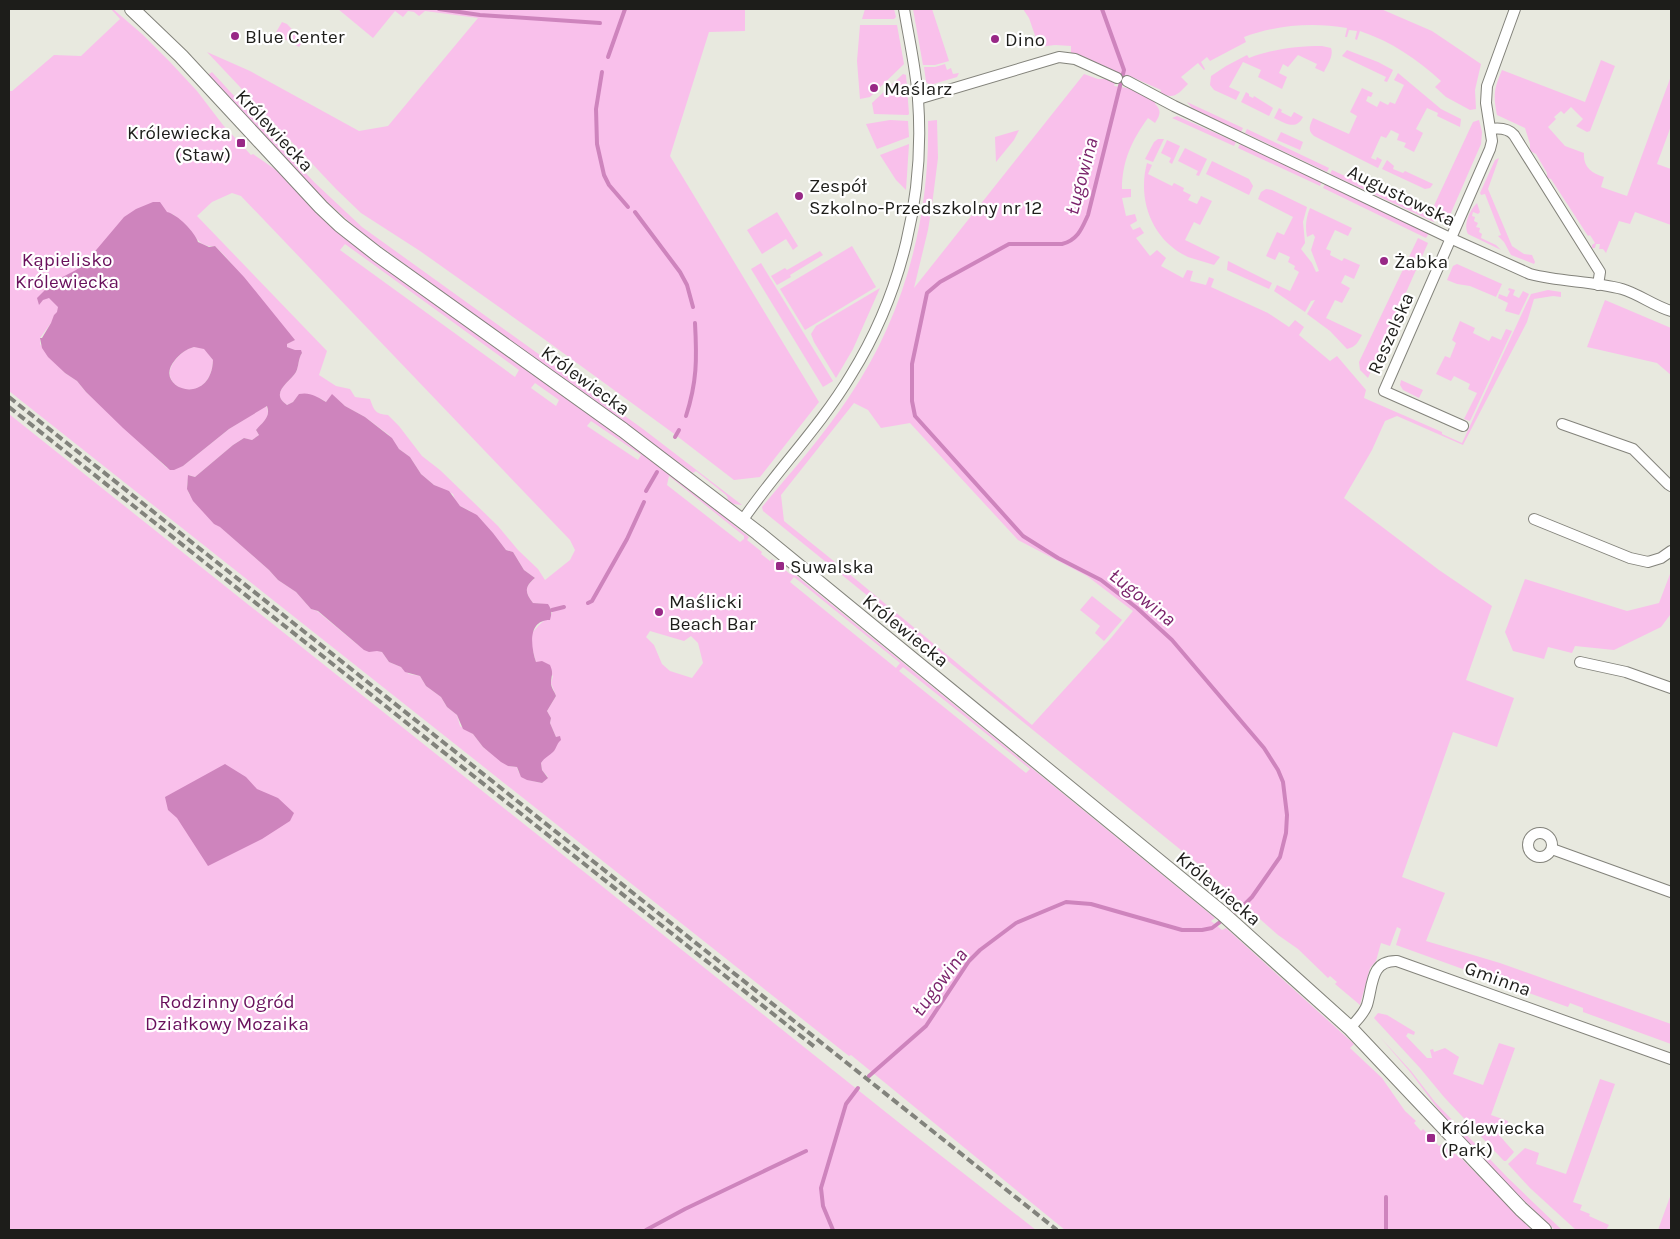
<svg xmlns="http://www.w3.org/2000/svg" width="1680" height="1239" font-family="Karla,sans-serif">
  <rect width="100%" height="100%" fill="#e8e9df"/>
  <!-- green -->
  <g fill="#f9c0eb" fill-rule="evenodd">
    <path d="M111 9H113L142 34 170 62 197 91 223 125 251 155 253 154 279 172 335 229 370 257 645 454 749 537 747 540 762 552 761 554 770 561 772 559 790 574 792 572 1215 918 1211 921 1222 930 1226 928 1354 1044 1350 1048 1382 1078 1405 1111 1416 1121 1414 1123 1421 1131 1423 1129 1439 1146 1442 1144 1462 1159 1532 1230H1065L851 1055 849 1056 9 391V91H12L54 55 81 56 120 19ZM232 193 241 196 570 540 575 550 570 560 545 580 538 569 518 550 498 526 440 470 422 456 399 426 388 415C375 414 374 410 370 399L355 397 350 389 336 386 319 375 327 351 197 216 212 202ZM173 214C177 219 181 221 186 225 195 235 199 248 215 246L225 256 294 340 287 344V347L302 353C298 359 299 366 296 372 290 382 269 393 287 405L293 402 296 398H320L326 402 332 395 345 406 365 417 389 435 399 449 410 457 421 474 434 485 453 494 456 503 460 506 470 511 483 522 506 550 513 552 524 570 535 578C525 587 524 591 533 603L543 604 552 609V614L539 625 532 633 531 644 536 662 553 676 551 683 556 696 547 711 551 718 550 723 556 737 541 763 542 770 548 777 542 783C531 781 519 779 517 767L508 766 483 747 473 734 460 726 457 715 447 707 441 697 426 686 420 676 409 674 401 667 389 662 382 652 358 645 317 611 311 609 296 592 278 580 269 570 217 524 189 494 187 485 189 475 195 477 233 445 244 438 252 440 259 435 256 430C263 422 272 417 266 406L229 429 183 466 167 468 86 392 77 381 65 373 40 344V338L51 323ZM345 244 519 370 515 377 340 250ZM535 383 559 400 556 406 531 388ZM591 421 641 455 638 460 587 426ZM669 476 744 536V539L740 542 667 485ZM794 577 900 663 896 668 790 582ZM650 631 684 641 691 636 698 643 703 663 692 678 670 671 662 664 654 645 646 637ZM903 667 1030 769 1026 773 899 671Z"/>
    <path d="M338 9H745V31L709 32 670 156 819 402 760 477 734 480 673 433 544 339 420 251 361 213 336 189 207 52 250 71 359 131 388 126 478 18 425 11 419 16 414 12 408 11 403 17 395 11 373 38Z"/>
    <path d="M865 9H894L896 17 894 19H862Z"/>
    <path d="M913 9H932L949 61 935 65H923Z"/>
    <path d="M1023 9H1381L1432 31 1481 64 1475 90 1476 109 1470 110 1446 97 1435 87 1441 81C1417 59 1392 42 1360 31L1357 40 1355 39 1357 31 1349 30 1347 37H1345L1347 28C1312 22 1277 25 1244 37L1246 42 1210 61 1207 57 1201 62 1205 69 1204 70 1198 63 1181 77 1188 84C1178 94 1174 100 1160 93L1161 90 1132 77 1115 74 1085 57 1071 53V46L1055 45 1039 47 1029 18Z"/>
    <path d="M282 22 287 24 303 41 299 47 275 34Z"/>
    <path d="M860 25H897L904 64 870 97 860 99 857 61Z"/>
    <path d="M1322 46 1331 48C1334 56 1327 65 1324 72L1315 68 1317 64 1298 55 1288 67 1283 64 1279 73 1287 77 1282 89 1258 77 1261 70 1243 62 1229 87 1240 92 1236 100 1214 90 1210 85 1211 76 1226 66 1247 55 1249 58C1273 49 1296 46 1322 46Z"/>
    <path d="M1347 50 1378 62 1393 70 1387 82 1384 81 1386 77 1342 56Z"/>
    <path d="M1601 60 1615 66 1590 131 1587 132 1576 126 1583 119 1571 107 1564 114 1561 111 1554 117 1556 119 1548 127 1565 146 1584 153C1583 167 1591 173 1604 177L1601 187 1627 196 1671 76V126L1657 164 1671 169V225L1635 212 1630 224 1619 221 1606 253 1603 249H1599L1600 244H1596L1595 248H1592V245L1595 243 1590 235 1588 236 1551 179 1547 178V173L1536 154 1530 151V144L1525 128 1497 115C1493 95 1494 89 1502 70L1585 102Z"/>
    <path d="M945 64 947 70 951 68 953 74 959 73 957 77 930 85 926 82 924 67H935Z"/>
    <path d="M212 72 314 182 362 227 643 429 742 505 733 504 727 499 728 498 726 495 696 471 693 473 359 231 324 199 208 75Z"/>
    <path d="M1398 73 1441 109 1461 119 1460 127 1437 116 1438 113 1427 108 1416 129 1423 133 1414 152 1404 147 1406 143 1397 140 1399 134 1391 130 1386 138 1381 136 1371 158 1376 160 1377 157 1382 160 1378 168 1314 136C1307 130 1310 125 1313 118L1349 134 1357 116 1350 112 1362 88 1373 93 1371 97 1368 96 1366 101 1377 107 1380 101 1388 105 1390 102 1395 104 1404 85 1394 80Z"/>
    <path d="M903 74 906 75 909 114 908 115 874 114 872 103Z"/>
    <path d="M1084 74 1098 79H1107L1115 83 1114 86 1128 88 1156 101 1155 104C1162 110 1160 116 1155 123L1148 118C1132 140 1122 161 1122 189H1131V197L1122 198 1126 216 1135 214 1137 221 1130 225 1133 230 1140 227 1144 233 1136 238 1150 256 1157 250 1166 258 1161 266 1183 278 1187 270 1193 271 1190 281 1206 285 1209 277 1214 279 1211 287 1268 313 1289 327 1295 320 1304 327 1299 335 1330 361 1337 356 1366 390 1364 398 1442 432V434L1462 443 1531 294 1548 290 1561 292V297L1553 296 1534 299 1527 322 1463 445 1397 416 1385 421 1372 450 1344 498 1439 570 1492 606 1466 680 1514 698 1497 747 1453 732 1402 877 1445 893 1426 941 1500 963 1671 1024V1044L1583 1012V1008L1570 1003 1568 1007 1396 945 1401 929 1397 927 1390 946 1381 943 1376 961 1370 968 1360 1005 1335 984 1337 982 1330 976 1328 978 1298 949 1278 935 1197 863 763 511 762 507C792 471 823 436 849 397 904 316 930 219 928 121L937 120 938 158 932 205 928 230 914 288ZM854 403 868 410 881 428 910 423 1018 540 1087 576 1133 611 1111 638 1032 725 830 558 784 521 781 495Z"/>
    <path d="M1246 92 1249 94V96L1253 98 1254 96 1273 108 1269 116 1241 102Z"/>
    <path d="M1187 102 1243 128 1241 132 1192 108Z"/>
    <path d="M1279 108 1282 110 1281 112 1291 117 1294 112 1303 117C1296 131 1285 123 1274 118Z"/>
    <path d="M1177 116 1236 142 1234 146 1172 118Z"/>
    <path d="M890 120 908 121 909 137 877 149 866 124Z"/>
    <path d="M1479 120 1482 132 1481 144 1450 215 1445 219 1431 212 1473 122Z"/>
    <path d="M1247 129 1329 168 1327 172 1245 133Z"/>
    <path d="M1019 130 1014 140 996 162 995 137Z"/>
    <path d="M1281 132 1303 142 1300 150 1277 140Z"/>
    <path d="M1158 139H1164L1153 162 1145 159 1154 142Z"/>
    <path d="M1167 140 1180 146 1172 164 1169 162 1171 158 1161 153Z"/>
    <path d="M909 144 906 190 896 180 880 155Z"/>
    <path d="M1240 144 1322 182 1320 186 1238 148Z"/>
    <path d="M1185 148 1207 159 1199 176 1196 175 1198 171 1178 161Z"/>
    <path d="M1499 158 1488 189 1512 246 1524 254 1532 255 1535 262 1534 264 1511 255 1504 242 1498 236 1501 235 1485 194 1481 195 1480 193 1495 160Z"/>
    <path d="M1387 160 1394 166 1393 169 1403 173 1405 171 1433 184 1430 188 1425 189 1382 169Z"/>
    <path d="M1212 161 1249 179 1253 186 1249 195 1206 174Z"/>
    <path d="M1147 163 1152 165 1148 174 1172 186 1174 183 1184 188 1183 191 1191 195 1188 200 1197 204 1201 196 1212 201 1200 225 1194 222 1185 240 1220 257 1214 265C1206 262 1196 260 1188 257 1152 240 1137 200 1147 163Z"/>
    <path d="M1332 170 1436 218 1434 222 1330 174Z"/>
    <path d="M1325 184 1429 233 1426 238 1323 188Z"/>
    <path d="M1266 189 1272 190 1307 207 1303 222 1305 243 1301 249 1312 263 1316 272 1319 271 1311 250 1315 237 1313 234 1307 237C1305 226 1306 218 1310 208L1352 228 1348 236 1335 230 1326 249 1331 251 1330 255 1342 261 1344 258 1360 265 1354 279 1345 275 1341 283 1350 288 1342 303 1335 300 1326 318 1362 335C1358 342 1356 347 1347 349L1330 331 1307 314 1315 300 1311 301 1305 312 1274 291 1277 285 1290 291 1299 272 1294 269 1295 266 1288 262 1290 257 1279 252 1275 260 1266 256 1277 232 1284 235 1293 217 1258 199 1261 192Z"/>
    <path d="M1477 203 1480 212 1478 214 1473 212 1472 216 1475 217 1474 221 1478 223 1476 227 1480 228 1479 232 1482 234 1481 238 1496 245 1501 250 1468 234C1463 224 1470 210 1477 203Z"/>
    <path d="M777 212 798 246 793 250 786 239 762 254 747 230Z"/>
    <path d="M1418 238 1428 243 1368 378 1360 370 1359 362Z"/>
    <path d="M852 246 876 287 805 330 780 289Z"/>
    <path d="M820 251 823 255 790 275 791 277 777 285 771 276 785 268 787 270Z"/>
    <path d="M1228 261 1272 283 1269 289 1227 270Z"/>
    <path d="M761 263 833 381 823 387 751 269Z"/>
    <path d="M1457 264 1502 284 1496 297 1470 286 1457 284 1447 280 1453 266Z"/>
    <path d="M880 288 853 349 836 378 814 342 811 334 816 326Z"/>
    <path d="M1509 288 1515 290 1513 295 1519 298 1523 291 1529 294 1519 315 1505 311 1508 303 1498 298 1499 294 1507 297 1510 291 1508 290Z"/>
    <path d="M1605 300 1671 328V375L1657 363 1587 347Z"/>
    <path d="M1460 321 1475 328 1473 333 1489 341 1492 336 1501 340 1506 329 1512 331 1470 421 1464 419 1477 393 1468 389 1470 384 1454 376 1451 381 1436 374 1445 356 1450 358 1456 343 1452 340Z"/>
    <path d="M194 347 204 348 213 360C210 411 148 387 178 357 183 352 186 349 194 347Z"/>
    <path d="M1401 380 1423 390 1419 398 1403 390 1400 385Z"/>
    <path d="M9 414 912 1133 1036 1230H9Z"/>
    <path d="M1670 574H1671V615H1670L1661 627 1614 650 1575 646 1572 653 1548 647 1544 659 1513 651 1505 632 1525 579 1627 611 1659 603Z"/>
    <path d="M1092 596 1122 620 1104 641 1095 633 1100 626 1080 610Z"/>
    <path d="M1378 1013 1387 1015 1415 1032 1414 1035 1408 1033 1406 1036 1427 1058H1432L1430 1050 1433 1049 1434 1052 1445 1048 1459 1057 1453 1074 1483 1085 1499 1043 1515 1048 1491 1115 1508 1121 1507 1126H1500L1498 1129 1499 1135 1514 1152 1506 1161H1504L1444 1097 1420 1068 1374 1018Z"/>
    <path d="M1380 1037 1411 1071 1435 1102 1508 1178 1562 1230H1555L1513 1190 1444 1117 1411 1073Z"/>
    <path d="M1600 1079 1615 1084 1573 1202 1582 1205 1580 1210 1590 1214 1589 1216 1609 1225 1606 1230H1576L1530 1188 1508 1164 1525 1148 1539 1153 1536 1164 1566 1174Z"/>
    <path d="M1671 1194V1230H1658Z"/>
  </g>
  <!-- water -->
  <g fill="#ce84bd" fill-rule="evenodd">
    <path d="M153 202H160L167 212C177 214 195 232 198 242L209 247 215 246 244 277 295 340 287 344V347L295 350H301L302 353C298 359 299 366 296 372 290 382 269 393 287 405L293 402 299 394C310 392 316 396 326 402L332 394 345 406 365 417 392 438 399 449 410 457 421 474 434 485 449 491 460 506 477 515 493 533 506 550 513 552 524 570 535 578C525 586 524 592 533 603L548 604C552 610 552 613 550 620 527 620 531 647 536 662L542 661 550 665C554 674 551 675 551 683 551 688 555 692 556 696L547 711 551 718 550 723 556 737 560 736 561 740C557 743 557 747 554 751 549 756 545 757 541 763L542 770 548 778 542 783 527 780 521 777 517 767 508 766 501 762 483 747 473 734 463 729 457 715 447 707 441 697 426 686 420 676 405 672 401 667 389 662 382 652 377 651 369 652 364 650 318 611 311 609 296 592 278 580 269 570 220 527 214 524 193 501 187 489 188 475 195 477 233 445 244 438 252 440 259 435 256 430C263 422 271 417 267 406L229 429 183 466 174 470H170L123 428 86 392 77 381 65 373 48 357 42 348 40 338H42L51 323 54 315 57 312 58 307 49 298 43 300 39 305 37 298 53 282 76 270 86 262 124 217 136 209ZM194 347 204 349 213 360C211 409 151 388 175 360 180 354 186 349 194 347Z"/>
    <path d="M225 764 246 777 257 789 278 798 294 813 290 821 262 839 208 866 177 818 168 810 165 797Z"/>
  </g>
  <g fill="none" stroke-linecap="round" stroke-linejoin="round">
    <!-- stream -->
    <g stroke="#ce84bd" stroke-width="4">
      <path d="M439 9 480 15 600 23"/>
      <path d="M1102 9 1124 70 1088 215C1082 228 1078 240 1062 244H1009L940 282 927 293 912 364V401L915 416 1023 536 1058 558 1101 580 1137 608 1172 640 1264 748 1278 770 1283 782 1287 815 1286 833 1280 857 1252 897 1244 905 1230 915"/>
      <path d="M608 57 625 9"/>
      <path d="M602 72 596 109 597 144 604 175 609 185 628 207"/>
      <path d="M635 212 680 272 687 285 693 307"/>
      <path d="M686 416C697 382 697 359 695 323"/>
      <path d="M675 437 679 430"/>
      <path d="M646 491 657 472"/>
      <path d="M588 603 592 601 627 539 644 502"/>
      <path d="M552 610 564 607"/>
      <path d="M869 1076 926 1026 969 961 980 950 1016 923 1066 902 1091 904 1182 930H1202L1212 928 1224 919"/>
      <path d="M646 1230 685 1209 806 1151"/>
      <path d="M833 1230 823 1206 821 1188 846 1104 858 1088"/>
      <path d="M1386 1230V1197"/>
    </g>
    <defs>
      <g id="minor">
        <path d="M1127 81 1174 106 1450 238 1530 274C1560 282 1592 281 1622 289 1639 294 1654 306 1671 311"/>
        <path d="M918 99 1059 57 1075 59 1117 78"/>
        <path d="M1491 129C1499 128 1508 128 1514 135L1600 272 1598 285"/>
        <path d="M1562 424 1633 449 1668 484 1671 486"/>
        <path d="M1463 426 1384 391 1490 149 1492 141 1486 103 1487 86 1515 9"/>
        <path d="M1534 519 1630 558 1648 562 1661 558 1671 551"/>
        <path d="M742 521C776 471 820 427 851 375 902 293 925 195 918 99 916 69 909 39 904 9"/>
        <path d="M1580 662 1626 672 1671 688"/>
        <circle cx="1540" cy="845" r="12"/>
        <path d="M1552 849 1671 892"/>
        <path d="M1350 1028C1356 1021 1364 1014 1367 1005 1373 986 1370 960 1397 961L1671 1059"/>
      </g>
      <path id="tertiary" d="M132 9 181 56 321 207 340 225 377 254 623 430 758 533 1222 913 1350 1028 1521 1209 1544 1230"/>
    </defs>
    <!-- minor casing -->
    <use href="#minor" stroke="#83837b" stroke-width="12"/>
    <!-- tertiary casing -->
    <use href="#tertiary" stroke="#83837b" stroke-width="16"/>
    <!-- minor -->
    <use href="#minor" stroke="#fff" stroke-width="10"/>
    <!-- tertiary -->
    <use href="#tertiary" stroke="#fff" stroke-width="14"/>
    <!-- rail -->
    <g stroke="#82837c" stroke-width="4" stroke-dasharray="8 4" stroke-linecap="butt">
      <path d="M9 397 1057 1230"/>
      <path d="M9 407 816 1048"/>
    </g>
  </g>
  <!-- markers -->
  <g fill="#982886" stroke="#fff" stroke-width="2">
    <circle cx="235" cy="36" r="5"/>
    <circle cx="995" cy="39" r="5"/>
    <circle cx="874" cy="88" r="5"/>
    <rect x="236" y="138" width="10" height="10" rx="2.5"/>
    <circle cx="799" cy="196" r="5"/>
    <circle cx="1384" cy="261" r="5"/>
    <rect x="775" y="561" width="10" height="10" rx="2.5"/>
    <circle cx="659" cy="612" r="5"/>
    <rect x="1426" y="1133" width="10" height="10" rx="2.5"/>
  </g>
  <g text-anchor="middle" stroke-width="4.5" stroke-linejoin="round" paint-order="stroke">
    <!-- poi labels -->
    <g font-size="19" fill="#1d1d1a" stroke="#fff" text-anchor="start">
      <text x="245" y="43">Blue Center</text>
      <text x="1005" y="46">Dino</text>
      <text x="884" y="95">Maślarz</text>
      <text x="231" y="139" text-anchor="end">Królewiecka<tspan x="231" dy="22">(Staw)</tspan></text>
      <text x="809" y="192">Zespół<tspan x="809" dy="22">Szkolno-Przedszkolny nr 12</tspan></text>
      <text x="1394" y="268">Żabka</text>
      <text x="790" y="573">Suwalska</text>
      <text x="669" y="608">Maślicki<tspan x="669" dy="22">Beach Bar</tspan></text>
      <text x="1441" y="1134">Królewiecka<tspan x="1441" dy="22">(Park)</tspan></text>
    </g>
    <!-- street labels -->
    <g font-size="19" fill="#1d1d1a" stroke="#fff">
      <text transform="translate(275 130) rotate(47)" y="7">Królewiecka</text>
      <text transform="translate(1402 195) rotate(26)" y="7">Augustowska</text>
      <text transform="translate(1390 333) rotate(-66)" y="7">Reszelska</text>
      <text transform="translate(586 380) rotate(36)" y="7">Królewiecka</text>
      <text transform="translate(906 630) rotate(39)" y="7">Królewiecka</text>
      <text transform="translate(1219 888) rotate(40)" y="7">Królewiecka</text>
      <text transform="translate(1498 978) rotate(20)" y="7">Gminna</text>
    </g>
    <!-- park labels -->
    <g font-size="19" fill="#69105c" stroke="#fff">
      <text x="67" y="266">Kąpielisko<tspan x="67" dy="22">Królewiecka</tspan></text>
      <text x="227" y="1008">Rodzinny Ogród<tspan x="227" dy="22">Działkowy Mozaika</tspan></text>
    </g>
    <!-- water labels -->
    <g font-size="20" font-style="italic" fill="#7b246c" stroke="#fff">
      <text transform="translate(1081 176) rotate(-75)" y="7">Ługowina</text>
      <text transform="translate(1143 597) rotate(39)" y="7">Ługowina</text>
      <text transform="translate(939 982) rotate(-53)" y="7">Ługowina</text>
    </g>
  </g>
  <!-- border -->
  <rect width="1680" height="1239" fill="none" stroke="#1d1d1a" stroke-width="20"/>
</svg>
